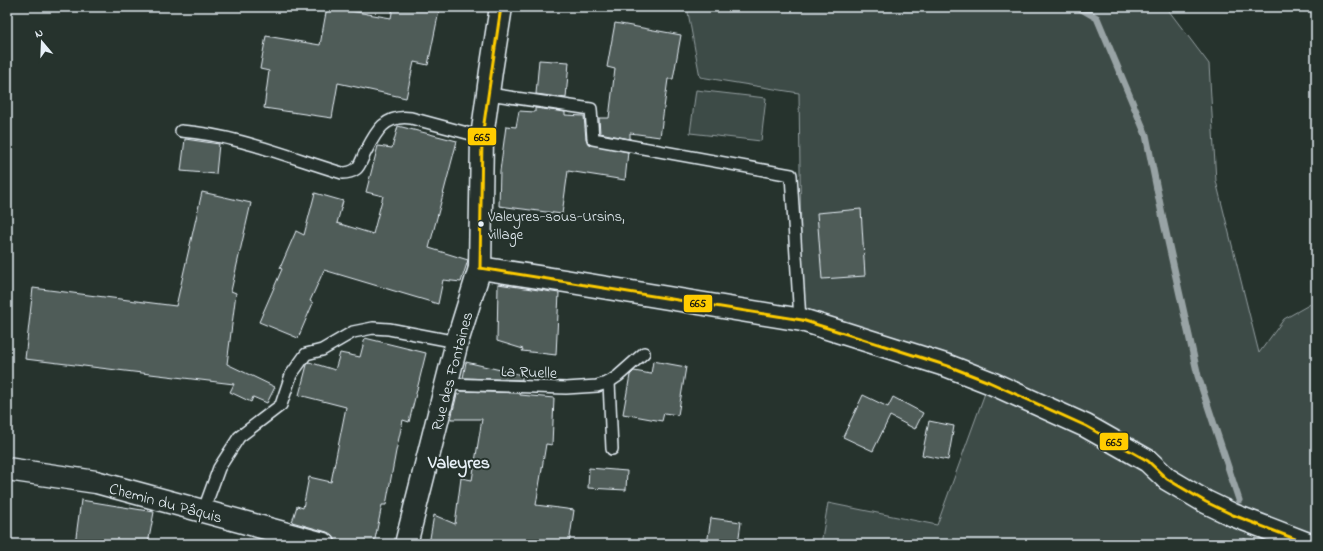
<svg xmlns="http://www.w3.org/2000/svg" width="1323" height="551" font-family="'Indie Flower',sans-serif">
  <rect width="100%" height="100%" fill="#26332d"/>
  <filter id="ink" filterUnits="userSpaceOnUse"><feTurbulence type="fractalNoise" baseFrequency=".025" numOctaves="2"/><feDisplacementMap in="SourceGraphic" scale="8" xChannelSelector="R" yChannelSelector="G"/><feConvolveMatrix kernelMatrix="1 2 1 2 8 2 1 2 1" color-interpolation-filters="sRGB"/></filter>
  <g filter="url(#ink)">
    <!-- green -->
    <g fill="#3e4b47" stroke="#939ea0">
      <path d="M687 7H1166L1209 64 1216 181 1259 353 1284 319 1316 301V544H821L828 503 937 525 989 382 802 320 799 93 700 77Z"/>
      <path d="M696 90 766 98 761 141 690 133Z"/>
    </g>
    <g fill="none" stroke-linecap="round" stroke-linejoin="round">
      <!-- stream -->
      <g stroke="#98a3a5" stroke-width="7">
        <path d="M1078 7 1097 18 1146 135 1163 219 1198 376 1239 500"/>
        <path d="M1244 542 1245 544"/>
      </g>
    </g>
    <!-- building -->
    <g fill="#505c59" stroke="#e8f1f8">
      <path d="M327 7 391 18 393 7H419L439 11 428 65 414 62 406 98 338 83 332 118 264 108 269 71 260 69 266 36 320 45Z"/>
      <path d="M615 23 681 35 673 79H668L660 137 630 133V139L600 133 599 118H609L615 69 607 67Z"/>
      <path d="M539 60 569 62 566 98 536 94Z"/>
      <path d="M535 108 565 112V115L584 116 586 139 589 144 628 152 625 180 568 171 562 214 499 206 500 171 506 126 516 127 519 111 535 112Z"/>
      <path d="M398 126 457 141 429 248 468 260 461 282 443 280 438 304 324 270 310 301 313 303 298 338 259 322 282 269 280 268 296 231 304 235 315 193 343 201 337 223 373 234 383 196 366 192 378 146 392 148Z"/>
      <path d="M185 139 219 144 216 174 181 171Z"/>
      <path d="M202 192 251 203 231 291 236 293 227 364 275 387 267 403 253 397 251 402 230 392 234 384 25 359 33 288 176 306Z"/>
      <path d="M861 209 865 276 822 279 817 213Z"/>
      <path d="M498 284 559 293 556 355 522 351 523 349 497 341Z"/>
      <path d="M365 338 426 353 409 422 403 420 396 451 386 505H382L374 544H347L336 542 333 536 327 532 292 522 297 506 303 508 309 477 331 482 346 407 299 395 307 365 309 362 335 370 340 353 360 357Z"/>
      <path d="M653 361 686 367 678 415 664 413 662 421 623 414 630 375 634 371 651 374Z"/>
      <path d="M466 362 522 375V380L463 378Z"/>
      <path d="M461 391 520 393V395L554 398 552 445 546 444 536 505 574 510 569 544H429L434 515 455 524 461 478 472 480 482 419H451L457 394H460Z"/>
      <path d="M863 395 888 407 893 397 923 413 915 429 890 416 873 451 843 437Z"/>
      <path d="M929 421 954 426 948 460 922 455Z"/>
      <path d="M589 468 627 471 626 490 588 488Z"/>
      <path d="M81 500 154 512 148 544H75Z"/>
      <path d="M711 518 741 522 738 544H707Z"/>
    </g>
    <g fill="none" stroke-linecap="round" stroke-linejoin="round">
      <defs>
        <g id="lane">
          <path d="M489 94 591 109 593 139 791 175 800 320"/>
          <path d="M181 131C236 135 289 157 342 173 347 173 352 172 356 169 360 166 362 159 364 155 375 134 383 114 411 118L482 137"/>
          <path d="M609 382 618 376 644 353"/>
          <path d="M446 384 566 388 597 386 609 382 612 449"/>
          <path d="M203 512 219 468 239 437 281 405 291 375 306 354 322 350 353 332 373 328 389 329 457 342"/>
        </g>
        <g id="street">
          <path d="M7 469 96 482 324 544"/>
          <path d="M406 544 457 342 480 268"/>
        </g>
        <path id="secondary" d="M501 7 491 71 482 137 480 268 565 281 802 320 948 366 989 382 1086 426 1148 461 1167 479 1206 502 1233 515 1308 544"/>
      </defs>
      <!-- lane casing -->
      <use href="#lane" stroke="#e8f1f8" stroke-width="14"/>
      <!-- street casing -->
      <use href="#street" stroke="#e8f1f8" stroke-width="25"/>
      <!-- secondary casing -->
      <use href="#secondary" stroke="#e8f1f8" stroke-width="25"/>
      <!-- lane -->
      <use href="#lane" stroke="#26332d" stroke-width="11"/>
      <!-- street -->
      <use href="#street" stroke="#26332d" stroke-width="22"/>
      <!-- secondary -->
      <use href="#secondary" stroke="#26332d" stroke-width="22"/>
      <defs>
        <g id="bus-1">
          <path d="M480 268 802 320 948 366 989 382 1086 426 1148 461 1167 479 1206 502 1233 515 1308 544"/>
          <path d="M480 268 482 137 501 7"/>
        </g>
      </defs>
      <!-- bus-1 casing -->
      <use href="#bus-1" stroke="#26332d" stroke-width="6"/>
      <!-- bus-1 -->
      <use href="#bus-1" stroke="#fc0" stroke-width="3"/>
    </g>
  </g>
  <!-- markers -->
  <circle fill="#e8f1f8" stroke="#26332d" stroke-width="1.5" cx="481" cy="224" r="3.5"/>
  <g text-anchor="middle" stroke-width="4" stroke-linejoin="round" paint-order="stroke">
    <!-- bus labels -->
    <g font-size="15" fill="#e8f1f8" stroke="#26332d" text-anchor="start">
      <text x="488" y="221">Valeyres-sous-Ursins,<tspan x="488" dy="18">village</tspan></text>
    </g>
    <!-- street labels -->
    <g font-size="16" fill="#e8f1f8" stroke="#26332d">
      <text transform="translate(451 371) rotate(-75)" y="6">Rue des Fontaines</text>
      <text transform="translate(529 371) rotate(2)" y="6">La Ruelle</text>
      <text transform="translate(166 502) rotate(15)" y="6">Chemin du Pâquis</text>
    </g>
    <!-- quarter labels -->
    <g font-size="18" font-weight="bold" fill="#e8f1f8" stroke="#26332d">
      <text x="459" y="468">Valeyres</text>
    </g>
  </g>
  <g stroke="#26332d" stroke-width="1.5">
    <rect x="467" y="127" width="30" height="19" rx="4" fill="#fc0"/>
    <rect x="683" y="294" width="30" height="19" rx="4" fill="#fc0"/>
    <rect x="1099" y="432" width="30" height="19" rx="4" fill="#fc0"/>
  </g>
  <g font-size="11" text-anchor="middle" font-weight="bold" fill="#111">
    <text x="482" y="141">665</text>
    <text x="698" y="307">665</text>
    <text x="1114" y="446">665</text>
  </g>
  <!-- margin -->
  <rect width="1323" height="551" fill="none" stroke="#26332d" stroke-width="24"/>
  <rect x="12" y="12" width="1299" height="527" fill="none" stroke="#e8f1f8" stroke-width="1.5" filter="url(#ink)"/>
  <!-- north arrow -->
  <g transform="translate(42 42) rotate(341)" stroke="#26332d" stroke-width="3" paint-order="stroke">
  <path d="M0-3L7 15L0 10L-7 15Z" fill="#e8f1f8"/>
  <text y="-6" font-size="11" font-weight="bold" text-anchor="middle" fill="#e8f1f8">N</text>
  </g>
</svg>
